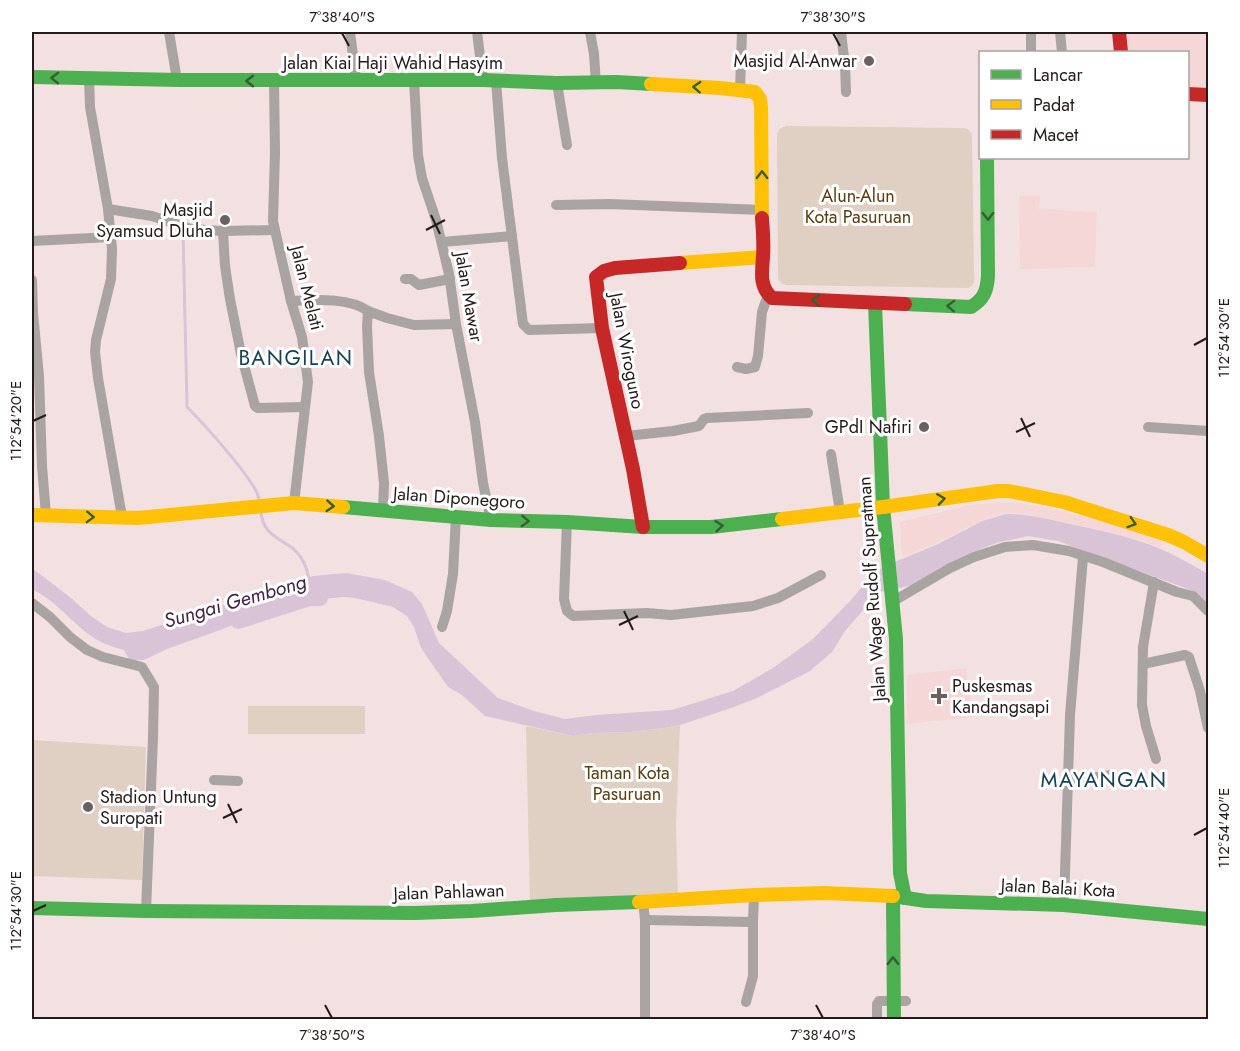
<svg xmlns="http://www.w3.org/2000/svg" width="1240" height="1051" font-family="Jost,sans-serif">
  <rect width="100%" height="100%" fill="#f3e1e1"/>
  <!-- built -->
  <g fill="#f5d7d8">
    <path d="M1126 32H1208V90L1188 89V52H1128Z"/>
    <path d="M1019 196H1040L1039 209 1097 212 1095 267 1020 269Z"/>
    <path d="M998 502 1021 503 1053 509 1162 537 1161 548 1143 541 1087 527 1027 514 1005 513 982 520 937 543 902 557 900 522 970 505Z"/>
    <path d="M966 668 973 717 907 724V675Z"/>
  </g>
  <!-- green -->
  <g fill="#e0cfc3">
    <path d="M786 126 962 128C967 128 969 130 972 134L974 271C974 279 976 286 967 288L787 285 781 283 778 279 777 134 781 128Z"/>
    <rect x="248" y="706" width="117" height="28"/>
    <path d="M680 725 676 824 678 899 530 904 526 726 573 736 592 733 631 732 664 728Z"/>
    <path d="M32 740 146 747 142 880 32 876Z"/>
  </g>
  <!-- water -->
  <path fill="#d8c4d6" d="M1006 514C1029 514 1047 519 1070 524 1094 529 1118 534 1142 542 1165 549 1187 562 1208 574V604L1196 592 1058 541 1028 536 996 543 959 558 938 569 914 585 879 592 845 631 832 652 810 671 757 698 734 707 680 725 664 728 630 732 592 733 573 736 485 716 462 695 448 687 421 648 414 627 407 616 393 607 355 598 344 597 299 601 265 611 223 629 167 649 144 660 130 661 124 650C112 647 98 642 88 634 69 619 54 600 32 589V568L71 598 91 616 107 627 126 633 143 631 313 576 346 573 385 580 412 592 422 604 439 643 498 698 534 711 565 719 596 715 672 710 733 691 773 668 813 639 852 599 874 572 897 561 938 544 982 521Z"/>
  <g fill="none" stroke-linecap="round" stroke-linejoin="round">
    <!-- stream -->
    <g stroke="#d8c4d6" stroke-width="3">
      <path d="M183 230 187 407C202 422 256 481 259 499"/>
      <path d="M261 512C263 533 276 537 291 547 302 555 308 569 309 581"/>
    </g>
    <!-- river -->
    <path stroke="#d8c4d6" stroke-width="16" d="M238 621 310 598H320"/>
    <!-- street -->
    <g stroke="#a9a3a2" stroke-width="10">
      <path d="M169 32 177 80"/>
      <path d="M350 32 356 79"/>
      <path d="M477 32 483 80"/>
      <path d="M590 32 594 54 596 84"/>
      <path d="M841 32 845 66 846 92"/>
      <path d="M1031 32V52"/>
      <path d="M1060 32 1062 52"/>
      <path d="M89 79 90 107 108 209 112 249 111 279 96 340 95 352 98 378 122 517"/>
      <path d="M414 80 418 155 422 178 436 220 449 274 456 324 475 422 483 483 491 520"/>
      <path d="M274 81 275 153 273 221 291 301 302 337 308 382 294 503"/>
      <path d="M496 81 502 158 523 324 529 330 602 328"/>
      <path d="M557 83 567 145"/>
      <path d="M740 90 742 32"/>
      <path d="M556 205 610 204 762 210"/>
      <path d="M108 209 152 216 191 229 223 231 275 230"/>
      <path d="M223 231 225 266 230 299 241 354 255 406 258 408 305 407"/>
      <path d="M32 241 111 237"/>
      <path d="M442 242 512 236"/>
      <path d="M405 279H411L419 285 450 279"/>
      <path d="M32 280 33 313"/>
      <path d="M291 301C314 300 349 297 368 311"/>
      <path d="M32 313H33L39 376 42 466 46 515"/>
      <path d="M737 367 746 369 755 367 758 356 762 312 768 295"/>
      <path d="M1148 427 1208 431"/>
      <path d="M626 436 673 431 699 426 704 419 707 418 808 413"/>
      <path d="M831 454 840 512"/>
      <path d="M383 510 384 483 379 436 369 372 367 326 368 311 387 318 414 325 456 324"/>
      <path d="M567 522 564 599 567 611 573 616 647 613 671 615 753 606 778 598 821 575"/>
      <path d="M1154 582 1143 647 1142 705 1146 726 1156 759"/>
      <path d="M892 602 950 568 974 557 1005 547 1033 545 1069 551 1103 562 1177 592 1193 596 1208 611"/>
      <path d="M32 603 50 617 70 637 87 650 103 657 142 667 154 687 153 738 146 911"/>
      <path d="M442 627 447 611 453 574 456 516"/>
      <path d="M1143 664 1185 655 1189 657 1200 691 1208 728"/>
      <path d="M214 780 238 781"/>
      <path d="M1068 781 1112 775"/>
      <path d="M643 902 645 920V1020"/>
      <path d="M1064 905 1070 715 1083 557"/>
      <path d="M645 920 753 922 754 895"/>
      <path d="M746 1002 753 976V922"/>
      <path d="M877 1020V1004L879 1001H906"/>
    </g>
    <!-- fast -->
    <g stroke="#4caf50" stroke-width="14">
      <path d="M32 77 180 80H483L557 83 617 82 651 84"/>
      <path d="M875 303 883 507 896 639 900 873 905 898"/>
      <path d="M905 304 971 307C984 299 987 291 988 276L987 158"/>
      <path d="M343 507 491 520 567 522 643 527H711L782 519"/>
      <path d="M32 908 146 911 415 913 472 911 556 905 639 902"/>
      <path d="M894 1020 893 896 926 901 1064 905 1208 919"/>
    </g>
    <!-- slow -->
    <g stroke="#ffc107" stroke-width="14">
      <path d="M651 84 720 88 755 92 760 99 761 107 762 218"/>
      <path d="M680 263 763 257"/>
      <path d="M32 515 138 518 294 503 343 507"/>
      <path d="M782 519 883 507 998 491H1009L1064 502 1168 535 1184 542 1208 556"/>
      <path d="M639 902 754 895 825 893 893 896"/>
    </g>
    <!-- jam -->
    <g stroke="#c62828" stroke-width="14">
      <path d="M1119 32 1121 52"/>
      <path d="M1188 94 1208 95"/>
      <path d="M762 218C763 231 764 244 763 257 762 273 759 286 772 298L905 304"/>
      <path d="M643 527 633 469 602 328 596 277 604 271 615 268 680 263"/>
    </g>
  </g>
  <!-- one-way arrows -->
  <defs><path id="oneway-chevron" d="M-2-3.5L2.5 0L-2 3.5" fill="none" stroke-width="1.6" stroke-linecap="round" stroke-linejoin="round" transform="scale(1.5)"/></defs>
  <g stroke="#375d32">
    <use href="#oneway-chevron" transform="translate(55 78) rotate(-179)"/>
    <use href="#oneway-chevron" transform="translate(250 81) rotate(-180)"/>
    <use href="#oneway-chevron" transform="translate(697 87) rotate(-177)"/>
    <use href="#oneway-chevron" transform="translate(762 175) rotate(-90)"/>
    <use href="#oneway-chevron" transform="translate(988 216) rotate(89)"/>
    <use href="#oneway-chevron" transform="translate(816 300) rotate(-177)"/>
    <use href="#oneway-chevron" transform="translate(951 306) rotate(-178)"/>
    <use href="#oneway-chevron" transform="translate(941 499) rotate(-8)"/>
    <use href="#oneway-chevron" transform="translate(330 506) rotate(4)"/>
    <use href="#oneway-chevron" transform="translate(90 517) rotate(2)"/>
    <use href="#oneway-chevron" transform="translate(525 521) rotate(2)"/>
    <use href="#oneway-chevron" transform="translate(1132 523) rotate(18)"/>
    <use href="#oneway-chevron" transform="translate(719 526) rotate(-5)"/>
    <use href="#oneway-chevron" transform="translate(893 961) rotate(-91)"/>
  </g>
  <!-- ticks -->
  <path fill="none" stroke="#251a1a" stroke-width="2" d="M342 33 349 46M833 33 840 46M431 215 440 234M426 230 445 220M1194 345 1207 338M1021 418 1030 437M33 421 46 415M1016 432 1035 423M624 611 633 630M619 625 638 616M228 804 237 823M223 818 242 809M1194 835 1207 828M33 911 46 905M325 1005 332 1018M816 1005 823 1018"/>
  <!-- markers -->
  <g fill="#6d6060" stroke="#fff" stroke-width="2">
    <circle cx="869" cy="61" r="6"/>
    <circle cx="225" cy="220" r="6"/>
    <circle cx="924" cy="427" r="6"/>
    <path d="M936 687h6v6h6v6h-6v6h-6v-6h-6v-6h6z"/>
    <circle cx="88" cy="807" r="6"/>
  </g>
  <g text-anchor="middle" stroke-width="6" stroke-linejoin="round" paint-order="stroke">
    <!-- poi labels -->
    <g font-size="18" fill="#251a1a" stroke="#fff" text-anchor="end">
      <text x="857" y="67">Masjid Al-Anwar</text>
      <text x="213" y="216">Masjid<tspan x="213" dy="21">Syamsud Dluha</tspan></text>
      <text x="912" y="433">GPdI Nafiri</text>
      <text x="952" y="692" text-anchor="start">Puskesmas<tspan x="952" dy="21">Kandangsapi</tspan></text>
      <text x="100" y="803" text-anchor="start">Stadion Untung<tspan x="100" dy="21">Suropati</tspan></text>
    </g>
    <!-- street labels -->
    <g font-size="18" fill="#251a1a" stroke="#fff">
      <text x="393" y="69">Jalan Kiai Haji Wahid Hasyim</text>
      <text transform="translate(307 288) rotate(76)" y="6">Jalan Melati</text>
      <text transform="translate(469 297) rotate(80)" y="6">Jalan Mawar</text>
      <text transform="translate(627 351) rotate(79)" y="6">Jalan Wiroguno</text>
      <text transform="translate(459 498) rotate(4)" y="6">Jalan Diponegoro</text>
      <text transform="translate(872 589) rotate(-94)" y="6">Jalan Wage Rudolf Supratman</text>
      <text transform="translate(1058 888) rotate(3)" y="6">Jalan Balai Kota</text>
      <text transform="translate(449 892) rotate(-2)" y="6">Jalan Pahlawan</text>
    </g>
    <!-- park labels -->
    <g font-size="18" fill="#593d0d" stroke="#fff">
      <text x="858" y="202">Alun-Alun<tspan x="858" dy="21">Kota Pasuruan</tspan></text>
      <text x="627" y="779">Taman Kota<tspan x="627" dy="21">Pasuruan</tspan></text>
    </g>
    <!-- water labels -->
    <g font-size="20" font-style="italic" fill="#412448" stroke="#fff">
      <text transform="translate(235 601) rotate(-16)" y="7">Sungai Gembong</text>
    </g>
    <!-- quarter labels -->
    <g font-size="21" letter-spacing="1.5" fill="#154257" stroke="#fff">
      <text x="296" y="365">BANGILAN</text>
      <text x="1104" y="787">MAYANGAN</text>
    </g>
  </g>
  <!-- border -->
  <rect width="1240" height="1051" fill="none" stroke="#ffffff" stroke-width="66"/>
  <!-- legend -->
  <rect x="979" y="51" width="210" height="108" fill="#ffffff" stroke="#a8a3a3" stroke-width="1.5"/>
  <rect x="991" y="70" width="30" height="9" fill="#4caf50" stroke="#a8a3a3" stroke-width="1.5"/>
  <text x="1033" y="81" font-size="18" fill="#251a1a">Lancar</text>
  <rect x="991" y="100" width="30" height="9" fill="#ffc107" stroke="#a8a3a3" stroke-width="1.5"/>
  <text x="1033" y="111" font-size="18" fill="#251a1a">Padat</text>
  <rect x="991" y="130" width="30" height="9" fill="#c62828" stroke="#a8a3a3" stroke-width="1.5"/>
  <text x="1033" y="141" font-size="18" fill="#251a1a">Macet</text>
  <rect x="33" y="33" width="1174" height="985" fill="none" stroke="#251a1a" stroke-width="2"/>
  <g font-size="15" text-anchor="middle" fill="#251a1a">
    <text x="342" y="22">7°38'40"S</text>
    <text x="833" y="22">7°38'30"S</text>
    <text transform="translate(1224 338) rotate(-90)" y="5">112°54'30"E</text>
    <text transform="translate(16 421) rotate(-90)" y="5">112°54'20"E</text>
    <text transform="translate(1224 828) rotate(-90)" y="5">112°54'40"E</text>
    <text transform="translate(16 911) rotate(-90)" y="5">112°54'30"E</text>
    <text x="332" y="1040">7°38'50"S</text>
    <text x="823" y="1040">7°38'40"S</text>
  </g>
</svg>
